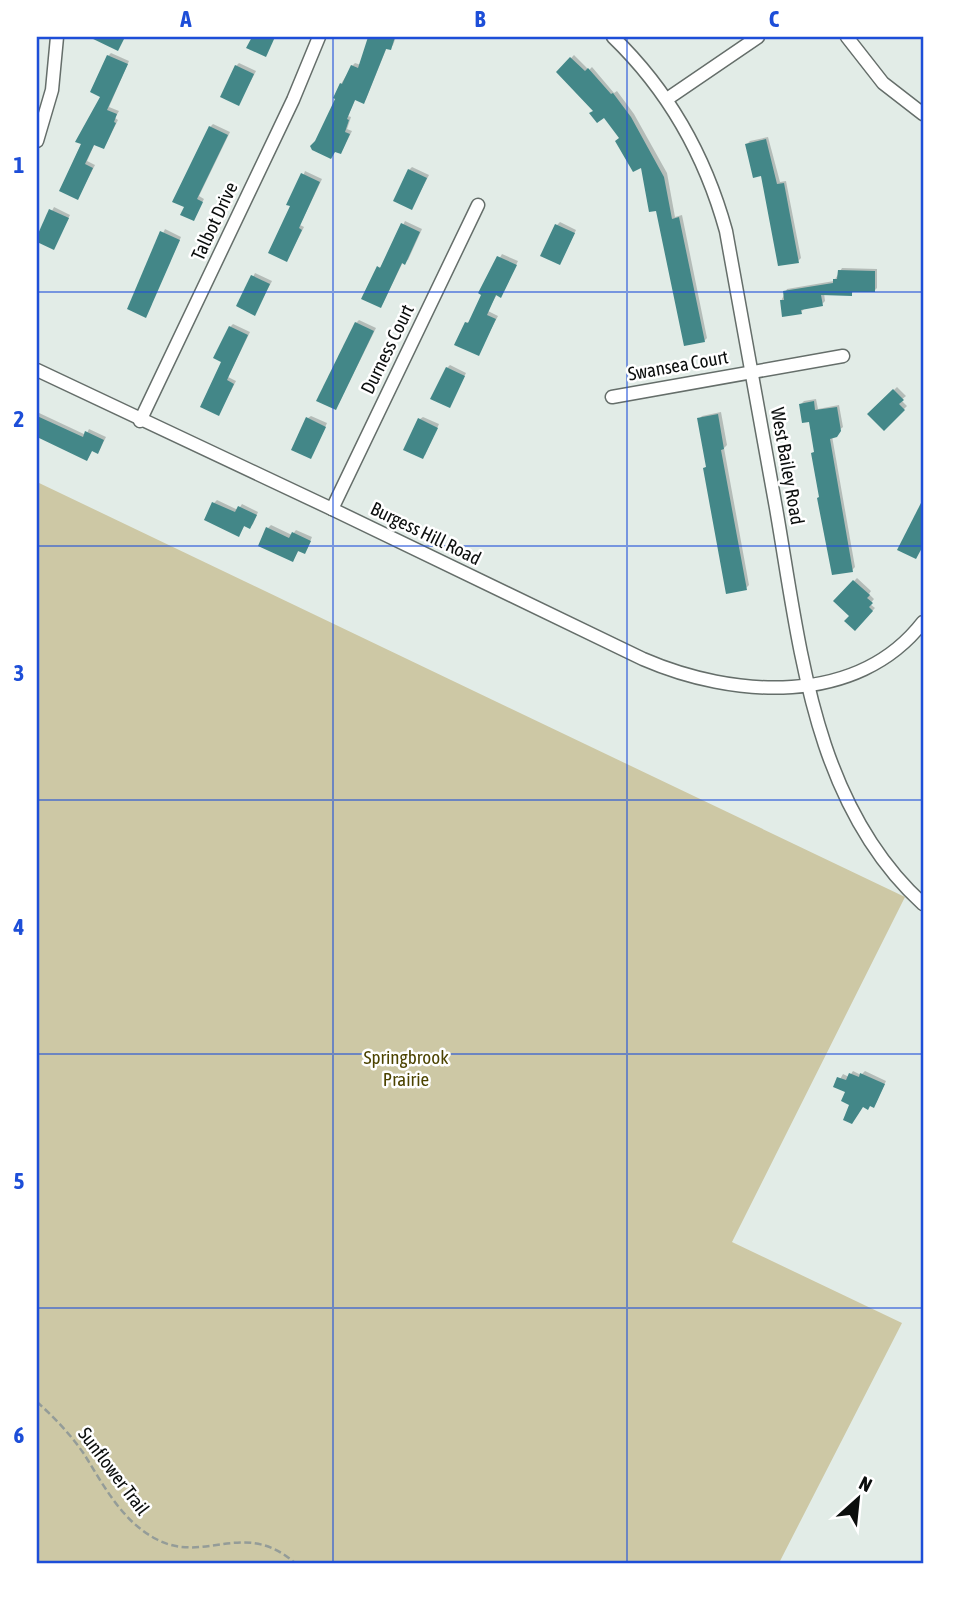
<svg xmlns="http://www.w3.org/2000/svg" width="960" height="1600" font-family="'Asap Condensed',sans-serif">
  <rect width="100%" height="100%" fill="#e2ece7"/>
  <!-- green -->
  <path fill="#cdc8a5" d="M37 482 905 897 732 1242 902 1323 779 1563H37Z"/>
  <!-- shadow -->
  <g fill="#0003">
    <path d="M365 37H396L393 45 390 48 387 47 366 99 364 101 356 98 348 116 351 117 347 129 352 131 343 149 337 98 341 84 352 66 355 63 361 65 369 38Z"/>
    <path d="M111 53 129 61 109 107 119 111 115 118 118 120 106 144 104 147 95 143 87 161 95 165 78 198 61 190 102 96 108 56Z"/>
    <path d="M574 55 589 70 592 67 614 93 617 91 634 114 667 173 675 217 682 215 707 338 704 341 642 165 604 115 595 110 558 72Z"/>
    <path d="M239 63 256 71 239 104 236 66Z"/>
    <path d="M213 124 230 132 199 196 204 199 193 219 183 214 210 127Z"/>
    <path d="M768 137 780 182 786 181 801 258 798 261 762 174 747 144 750 141Z"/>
    <path d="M412 167 429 175 412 208 409 170Z"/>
    <path d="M305 171 322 179 300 225 304 227 287 260 292 206Z"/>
    <path d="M54 207 70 215 53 248 37 240Z"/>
    <path d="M405 221 422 229 408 260 403 262 383 303 378 268 383 266Z"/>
    <path d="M560 222 576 230 562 260 557 225Z"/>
    <path d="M165 229 181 237 146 316 129 308Z"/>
    <path d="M502 254 518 261 503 293 497 294 488 311 498 316 478 354 466 323 471 321 483 294 480 293Z"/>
    <path d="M842 268 877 269V288L874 291 855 290 851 294 824 293 825 301 822 304 804 309 801 312 781 301 787 289 834 281Z"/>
    <path d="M255 273 272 281 255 313 238 306Z"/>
    <path d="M359 320 376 328 338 405 356 323Z"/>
    <path d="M233 324 250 332 228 377 236 381 219 414 223 361 230 327Z"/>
    <path d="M450 365 466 373 449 406 447 368Z"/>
    <path d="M897 387 906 396 901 400 907 406 884 429 870 414Z"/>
    <path d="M816 399 818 409 839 405 843 427 832 436 855 567 852 570 816 451 811 420 801 404 804 401Z"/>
    <path d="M37 412 86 435 89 429 106 437 100 449 98 452 93 449 86 459 37 435Z"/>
    <path d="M721 412 727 445 724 448 749 585 746 588 705 468 707 466 699 419 702 416Z"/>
    <path d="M311 416 327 423 313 454 308 418Z"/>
    <path d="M423 417 439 424 425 455 420 419Z"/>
    <path d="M217 500 238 510 242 504 258 512 253 524 250 527 245 525 239 535 214 503Z"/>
    <path d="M271 525 292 535 296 530 312 537 307 549 299 550 293 560 268 528Z"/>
    <path d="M857 578 871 591 869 594 874 599 870 604 875 608 855 629 851 616 835 601Z"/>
    <path d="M853 1071 861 1075 865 1071 886 1081 876 1103 852 1104 847 1091 836 1086 843 1074 849 1077Z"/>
  </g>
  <!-- building -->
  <g fill="#438788">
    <path d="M89 37H125L118 51Z"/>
    <path d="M252 37H275L266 57 246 48Z"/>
    <path d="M368 37H395L391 50 386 49 364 104 355 100 347 119 349 120 345 132 350 134 341 154 335 152 331 159 312 150 310 146 315 141 335 99 333 98 340 83 342 84 351 65 358 68Z"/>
    <path d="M107 55 128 64 107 110 117 114 114 122 116 123 104 149 94 145 85 164 93 168 78 200 59 191 81 144 75 142 100 97 90 92Z"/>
    <path d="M570 57 585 71 588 68 611 94 613 93 631 117 664 177 672 219 679 217 705 342 684 346 656 211 649 212 641 168 633 172 615 141 619 138 604 118 597 123 589 113 593 111 556 72Z"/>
    <path d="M235 65 254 74 239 106 220 97Z"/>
    <path d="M209 126 228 135 197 199 203 202 194 221 180 215 184 207 172 202Z"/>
    <path d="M766 139 777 184 784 183 799 263 778 266 761 176 753 178 745 144Z"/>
    <path d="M408 169 427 178 412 210 393 201Z"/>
    <path d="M301 173 320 182 299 228 302 230 287 262 268 253 290 206 286 205Z"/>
    <path d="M49 209 69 218 54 250 37 242V236Z"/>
    <path d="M401 223 420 232 405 265 402 263 381 308 361 299 377 266 380 268Z"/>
    <path d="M555 224 575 233 560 265 540 256Z"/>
    <path d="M160 231 180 240 146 318 127 309Z"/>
    <path d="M497 256 517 265 501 298 496 295 487 315 496 319 479 356 454 345 465 322 468 323 481 295 478 293Z"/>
    <path d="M838 270 875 271V292H852V296L821 295 823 306 801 310 802 314 782 317 780 300H784L783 291 833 283V279H837Z"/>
    <path d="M251 275 270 284 255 316 236 306Z"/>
    <path d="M355 322 374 331 336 410 316 401Z"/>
    <path d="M229 326 248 335 227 380 234 384 219 416 200 407 221 362 213 358Z"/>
    <path d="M446 367 465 376 450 408 430 399Z"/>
    <path d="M893 389 904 400 899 404 905 410 884 431 867 414Z"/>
    <path d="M814 401 815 410 837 407 841 431 837 437 830 439 853 572 832 575 817 498 819 497 811 453 814 452 809 422 802 423 799 404Z"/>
    <path d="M718 414 724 449 721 450 747 590 726 594 703 468 706 467 697 418Z"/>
    <path d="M37 416 83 437 85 431 104 440 98 454 92 451 87 461 37 437Z"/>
    <path d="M306 417 326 427 311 459 291 450Z"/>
    <path d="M418 418 438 428 423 459 403 450Z"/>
    <path d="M923 499V546L916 559 897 550Z"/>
    <path d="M212 502 235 512 238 506 257 515 250 529 244 526 239 537 204 520Z"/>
    <path d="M266 527 289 538 292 532 311 541 305 554 298 551 293 562 258 546Z"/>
    <path d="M853 580 870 595 867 598 873 603 869 607 873 611 855 631 844 621 849 616 833 601Z"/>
    <path d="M849 1073 859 1077 860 1073 885 1084 874 1108 870 1106 868 1110 863 1107 852 1124 843 1120 849 1105 841 1101 845 1092 833 1087 837 1077 846 1080Z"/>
  </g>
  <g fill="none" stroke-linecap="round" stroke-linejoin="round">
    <defs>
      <g id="minor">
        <path d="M613 37C669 91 705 155 726 231 743 323 759 416 776 508 800 646 813 804 923 904"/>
        <path d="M847 37 883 83 923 114"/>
        <path d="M667 99 758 37"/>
        <path d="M37 141 52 90 57 37"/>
        <path d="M37 370 332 509 643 659C733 698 857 707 923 622"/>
        <path d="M612 397 843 356"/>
        <path d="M140 421 293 100 319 37"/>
        <path d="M332 509 478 205"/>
      </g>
    </defs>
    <!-- minor casing -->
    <use href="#minor" stroke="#656e6a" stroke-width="15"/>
    <!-- path -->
    <path stroke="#949c98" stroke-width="2.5" stroke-dasharray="7 3.5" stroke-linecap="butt" d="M37 1402C54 1417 71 1435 84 1454 104 1486 122 1521 156 1539 204 1565 244 1518 295 1563"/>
    <!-- minor -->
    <use href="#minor" stroke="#fff" stroke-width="12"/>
  </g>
  <!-- grid -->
  <path fill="none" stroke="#1d4ed8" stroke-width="2" stroke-opacity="0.55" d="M333 37V1563M627 37V1563M37 292H923M37 546H923M37 800H923M37 1054H923M37 1308H923"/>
  <g text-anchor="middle" stroke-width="5" stroke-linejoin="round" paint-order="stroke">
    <!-- street labels -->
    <g font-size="19" fill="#0b0e0d" stroke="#fff">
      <text transform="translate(214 221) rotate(-65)" y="7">Talbot Drive</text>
      <text transform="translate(387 349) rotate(-64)" y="7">Durness Court</text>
      <text transform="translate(678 365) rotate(-10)" y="7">Swansea Court</text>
      <text transform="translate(788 466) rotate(80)" y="7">West Bailey Road</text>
      <text transform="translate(426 533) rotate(26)" y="7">Burgess Hill Road</text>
      <text transform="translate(114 1471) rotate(53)" y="7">Sunflower Trail</text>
    </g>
    <!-- park labels -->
    <g font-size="19" fill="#4c4300" stroke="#fff">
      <text x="406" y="1064">Springbrook<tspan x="406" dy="22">Prairie</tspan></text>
    </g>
  </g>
  <!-- border -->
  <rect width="960" height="1600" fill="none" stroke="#ffffff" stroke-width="77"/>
  <!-- north arrow -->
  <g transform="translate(858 1499) rotate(27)" stroke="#ffffff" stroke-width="5" paint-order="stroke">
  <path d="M0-5L12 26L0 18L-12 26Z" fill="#0b0e0d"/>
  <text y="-10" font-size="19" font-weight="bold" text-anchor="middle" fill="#0b0e0d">N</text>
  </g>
  <rect x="38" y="38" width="884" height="1524" fill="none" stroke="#1d4ed8" stroke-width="2.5"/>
  <g font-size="23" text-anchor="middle" font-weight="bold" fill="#1d4ed8">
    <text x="186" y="27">A</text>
    <text x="480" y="27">B</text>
    <text x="774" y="27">C</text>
    <text x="19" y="173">1</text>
    <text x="19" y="427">2</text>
    <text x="19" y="681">3</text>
    <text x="19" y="935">4</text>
    <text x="19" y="1189">5</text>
    <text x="19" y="1443">6</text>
  </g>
</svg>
